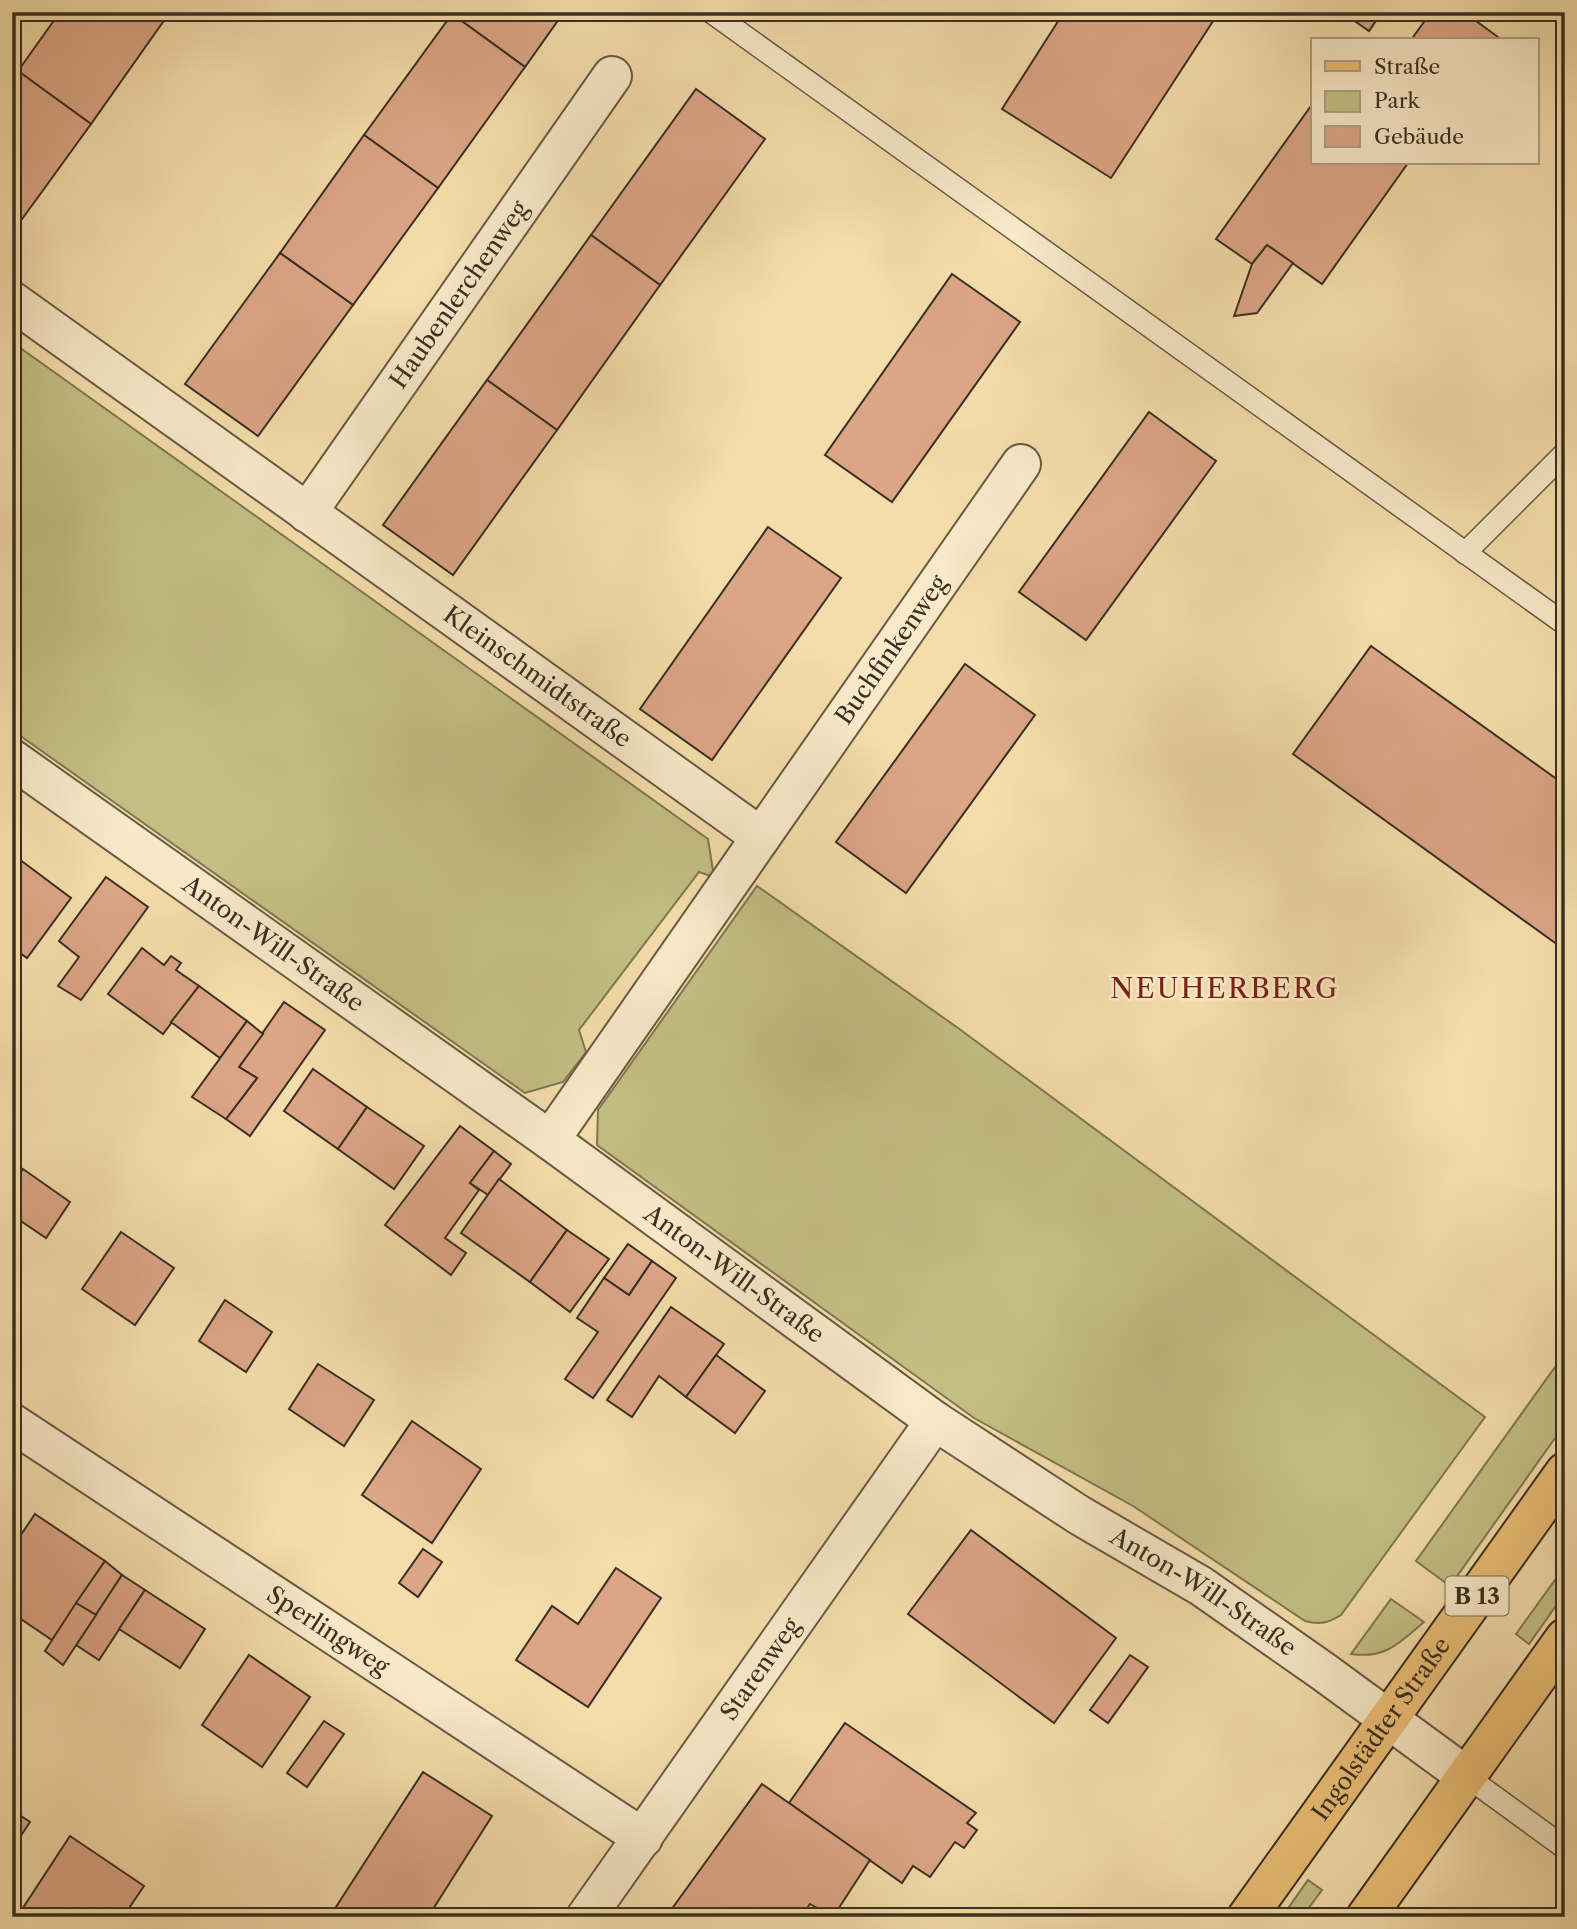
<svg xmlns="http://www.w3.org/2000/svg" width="1577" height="1929" font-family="'Libre Caslon Text',serif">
  <rect width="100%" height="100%" fill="#f4ddaa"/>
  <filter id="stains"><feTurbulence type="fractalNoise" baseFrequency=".00286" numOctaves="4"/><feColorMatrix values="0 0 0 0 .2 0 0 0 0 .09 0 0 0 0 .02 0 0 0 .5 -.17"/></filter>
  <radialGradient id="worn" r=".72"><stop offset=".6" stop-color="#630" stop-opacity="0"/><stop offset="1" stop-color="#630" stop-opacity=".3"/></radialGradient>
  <!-- green -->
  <g fill="#c3bf83" stroke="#7e7753" stroke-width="2">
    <path d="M12 342 708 839 714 877 699 872 579 1030 586 1052 563 1082 525 1093 12 730Z"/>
    <path d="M757 886 958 1028 1485 1417 1341 1615C1328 1623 1320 1625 1305 1621L1133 1506 974 1418 597 1145 598 1110Z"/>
    <path d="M1565 1353V1424L1450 1586 1416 1561Z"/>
    <path d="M1565 1566V1593L1529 1644 1516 1634Z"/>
    <path d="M1391 1599 1424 1622C1399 1643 1386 1659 1351 1654Z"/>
    <path d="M1308 1880 1322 1890 1302 1917H1282Z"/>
  </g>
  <!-- building -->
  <g fill="#dca586" stroke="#392f23" stroke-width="2">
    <path d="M60 12H170L91 124 18 71Z"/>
    <path d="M453 12H564L525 67 452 14Z"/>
    <path d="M1064 12H1219L1111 178 1002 109Z"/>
    <path d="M1342 12H1382L1369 31Z"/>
    <path d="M1431 12H1469L1468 15 1498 37 1495 40H1411Z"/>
    <path d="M452 14 525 67 438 188 364 135Z"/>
    <path d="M18 71 91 124 12 233V79Z"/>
    <path d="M696 89 765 139 660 285 591 235Z"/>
    <path d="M1313 103V163H1408L1322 284 1267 245 1252 264 1216 239Z"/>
    <path d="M364 135 438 188 353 305 280 253Z"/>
    <path d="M591 235 660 285 557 430 487 380Z"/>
    <path d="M1267 245 1293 263 1257 313 1234 316 1252 264Z"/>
    <path d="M280 253 353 305 258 436 185 384Z"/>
    <path d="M952 274 1020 322 892 502 825 455Z"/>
    <path d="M487 380 557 430 453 575 383 525Z"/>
    <path d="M1149 412 1216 461 1086 640 1019 592Z"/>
    <path d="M768 527 841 578 712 760 640 709Z"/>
    <path d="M1371 646 1565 785V950L1293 754Z"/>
    <path d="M965 664 1035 715 906 893 836 842Z"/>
    <path d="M19 859 71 898 27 958 12 947V868Z"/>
    <path d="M106 877 148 907 81 1000 58 986 79 957 59 941Z"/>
    <path d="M142 948 164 965 171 956 181 963 176 970 199 986 163 1034 108 994Z"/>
    <path d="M199 986 247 1021 220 1058 171 1022Z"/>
    <path d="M284 1002 325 1030 250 1136 226 1119 257 1078 239 1067Z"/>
    <path d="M247 1021 263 1034 239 1067 257 1078 226 1119 192 1097Z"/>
    <path d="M313 1069 367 1107 338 1149 284 1111Z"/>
    <path d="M367 1107 424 1146 394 1189 338 1149Z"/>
    <path d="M460 1126 494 1151 470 1183 479 1190 445 1238 466 1253 451 1275 385 1225Z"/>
    <path d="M494 1151 511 1164 488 1195 470 1183Z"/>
    <path d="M23 1169 70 1202 46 1238 12 1215V1185Z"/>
    <path d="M499 1179 567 1230 530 1282 461 1233Z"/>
    <path d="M567 1230 609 1259 570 1312 530 1282Z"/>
    <path d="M121 1232 174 1268 135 1325 82 1289Z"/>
    <path d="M628 1244 652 1261 629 1295 604 1278Z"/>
    <path d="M652 1261 676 1278 593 1398 565 1379 598 1332 577 1318 604 1278 629 1295Z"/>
    <path d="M225 1300 272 1332 246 1372 199 1341Z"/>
    <path d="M671 1307 724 1344 686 1397 659 1376 632 1417 607 1400Z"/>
    <path d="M716 1355 765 1391 735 1433 686 1397Z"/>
    <path d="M318 1364 374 1400 344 1446 289 1409Z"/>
    <path d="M412 1421 481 1469 432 1543 362 1495Z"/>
    <path d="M35 1514 105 1561 52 1640 12 1613V1548Z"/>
    <path d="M971 1530 1116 1638 1054 1723 908 1614Z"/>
    <path d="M423 1549 442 1562 418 1597 399 1583Z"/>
    <path d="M105 1561 122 1575 96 1615 76 1603Z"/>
    <path d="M616 1568 661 1598 588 1707 516 1660 552 1606 578 1624Z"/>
    <path d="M122 1575 145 1590 99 1660 76 1645Z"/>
    <path d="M145 1590 205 1629 180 1668 119 1629Z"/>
    <path d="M76 1603 96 1615 63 1665 45 1651Z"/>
    <path d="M249 1655 310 1697 262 1767 202 1725Z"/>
    <path d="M1130 1655 1148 1667 1108 1723 1090 1710Z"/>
    <path d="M324 1721 344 1734 307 1787 287 1773Z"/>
    <path d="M845 1723 976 1813 967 1823 977 1830 964 1848 955 1842 930 1877 913 1866 902 1883 789 1803Z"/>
    <path d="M423 1772 492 1816 428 1917H351L336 1907Z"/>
    <path d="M762 1784 870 1860 833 1917 810 1904 801 1917H666Z"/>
    <path d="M12 1810 30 1822 12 1849Z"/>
    <path d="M70 1836 144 1886 123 1917H17Z"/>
  </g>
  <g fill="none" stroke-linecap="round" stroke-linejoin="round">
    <defs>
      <g id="lane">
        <path d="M711 12 1565 624"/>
        <path d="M1465 553 1565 453"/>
        <path d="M1466 1776 1565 1848"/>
      </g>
      <g id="street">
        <path id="s1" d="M12 301 761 837 550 1140"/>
        <path id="s2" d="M307 513 612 76"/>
        <path id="s3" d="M12 759 550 1140 935 1421 1079 1515 1201 1586 1324 1672 1466 1776"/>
        <path id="s4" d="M761 837 1021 464"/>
        <path id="s5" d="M12 1423 643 1838"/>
        <path id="s6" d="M586 1917 935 1421"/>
      </g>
      <g id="primary">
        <path id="s7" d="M1247 1917 1565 1472"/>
        <path d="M1366 1917 1565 1638"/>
      </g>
    </defs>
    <!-- lane casing -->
    <use href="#lane" stroke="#685a45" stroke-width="24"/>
    <!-- street casing -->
    <use href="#street" stroke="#685a45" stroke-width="42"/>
    <!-- primary casing -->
    <use href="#primary" stroke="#392f23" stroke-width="42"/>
    <!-- lane -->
    <use href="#lane" stroke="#f8e9c8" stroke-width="21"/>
    <!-- street -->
    <use href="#street" stroke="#f8e9c8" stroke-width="38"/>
    <!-- primary -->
    <use href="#primary" stroke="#eabe75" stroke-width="38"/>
  </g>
  <g text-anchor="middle" stroke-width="5" stroke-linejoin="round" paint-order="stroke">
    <!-- shield labels -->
    <rect fill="#f8e9c8" stroke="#726754" stroke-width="2" x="1445.5" y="1576.5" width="63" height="39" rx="5"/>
    <g font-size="23" font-weight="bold" fill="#392f23">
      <text x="1477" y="1604">B 13</text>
    </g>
    <!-- street labels -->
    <g font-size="24" fill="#392f23" stroke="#f8e9c8">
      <text dy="8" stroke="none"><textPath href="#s2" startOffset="266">Haubenlerchenweg</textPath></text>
      <text dy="8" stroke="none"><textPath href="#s4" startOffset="228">Buchfinkenweg</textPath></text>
      <text dy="8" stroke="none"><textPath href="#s1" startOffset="646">Kleinschmidtstraße</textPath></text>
      <text dy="8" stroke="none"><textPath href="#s3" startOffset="320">Anton-Will-Straße</textPath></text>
      <text dy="8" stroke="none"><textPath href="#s3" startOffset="887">Anton-Will-Straße</textPath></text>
      <text dy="8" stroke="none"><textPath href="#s3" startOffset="1454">Anton-Will-Straße</textPath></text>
      <text dy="8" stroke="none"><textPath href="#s5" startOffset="378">Sperlingweg</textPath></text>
      <text dy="8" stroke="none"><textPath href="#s6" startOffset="303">Starenweg</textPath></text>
      <text dy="8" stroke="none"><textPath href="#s7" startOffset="231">Ingolstädter Straße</textPath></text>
    </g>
    <!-- quarter labels -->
    <g font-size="28" letter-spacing="2" fill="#7a1f14" stroke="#f8e9c8">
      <text x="1225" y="998">NEUHERBERG</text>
    </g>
  </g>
  <!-- margin -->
  <rect width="1577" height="1929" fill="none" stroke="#f4ddaa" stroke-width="42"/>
  <rect x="14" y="14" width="1549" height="1901" fill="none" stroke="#392f23" stroke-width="3.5"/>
  <rect x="21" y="21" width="1535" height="1887" fill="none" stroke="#392f23" stroke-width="2"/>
  <!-- legend -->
  <rect x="1311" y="38" width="228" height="126" fill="#f8e9c8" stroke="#ac9f86" stroke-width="2"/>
  <rect x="1325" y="61" width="35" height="10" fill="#eabe75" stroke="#ac9f86" stroke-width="2"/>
  <text x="1374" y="74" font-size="21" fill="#392f23">Straße</text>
  <rect x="1325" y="91" width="35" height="21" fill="#c3bf83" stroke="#ac9f86" stroke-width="2"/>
  <text x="1374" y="108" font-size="21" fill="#392f23">Park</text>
  <rect x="1325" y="126" width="35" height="21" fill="#dca586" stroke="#ac9f86" stroke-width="2"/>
  <text x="1374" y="144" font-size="21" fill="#392f23">Gebäude</text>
  <rect width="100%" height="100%" filter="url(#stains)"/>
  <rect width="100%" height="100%" fill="url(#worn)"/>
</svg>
